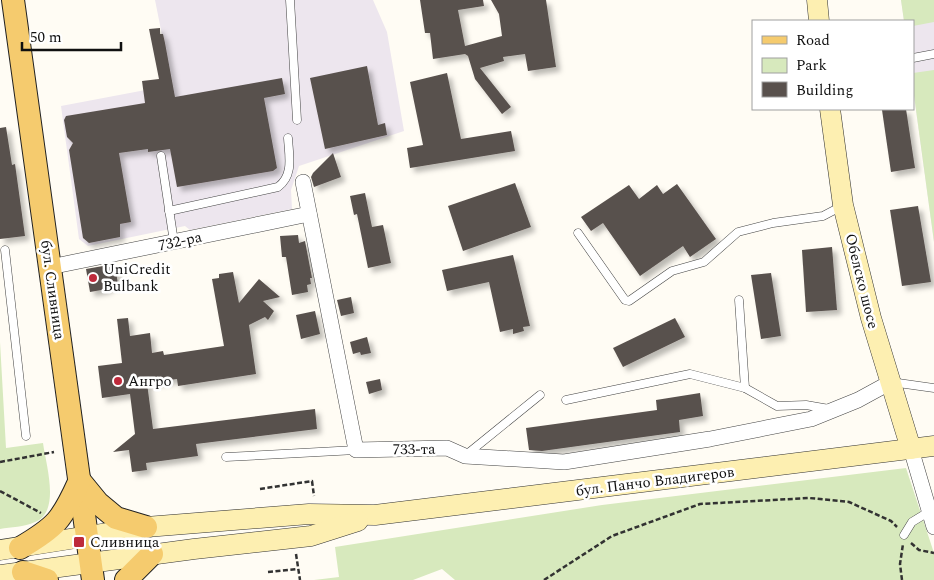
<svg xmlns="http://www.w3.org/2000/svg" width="934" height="580" font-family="Spectral,serif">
  <defs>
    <filter id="shadow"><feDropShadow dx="4.5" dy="4.5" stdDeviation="2.5" flood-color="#0004"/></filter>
  </defs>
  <rect width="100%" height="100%" fill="#fffcf4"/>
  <!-- industrial -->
  <g fill="#ede6ee">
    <path d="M155 0H373L387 32 404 131 299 166 291 190 292 209 190 230 185 226 88 246 79 239 61 106 172 85Z"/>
    <path d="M901 0H934V242L913 88V21H904Z"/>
  </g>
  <!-- green -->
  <g fill="#d7e9bd">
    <path d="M901 0H934V22L913 26V21H904Z"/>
    <path d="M934 70V242L913 88V73Z"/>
    <path d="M0 342 6 448 43 443C46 465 61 512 35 522 24 527 11 527 0 529Z"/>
    <path d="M906 468 934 553V580H455L442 569 413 580H314L339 577 335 547 602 505Z"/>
  </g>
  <!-- building -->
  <g fill="#59514d" filter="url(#shadow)">
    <path d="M420 0H483L484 6 458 10 465 46 502 36 499 14 491 0H546L556 67 528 71 525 54 503 57 504 61 480 68 511 107 502 114 475 79 468 56 465 54 433 59 430 33H425Z"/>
    <path d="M160 28V34H163L165 43 175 97 282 78 285 94 264 98 277 168 273 171 177 187 170 149 148 152V149L119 153 131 222 120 224V237L89 243 83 238 69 150 73 143 67 137 64 120 66 116 145 103 142 81 159 79 149 29Z"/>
    <path d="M367 66 378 125 385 123 387 135 325 149 310 78Z"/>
    <path d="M447 73 461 139 511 131 515 151 410 168 407 148 423 145 410 82Z"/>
    <path d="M906 109 915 168 891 172 882 110Z"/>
    <path d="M6 127 12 165 15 164 25 236 0 239V128Z"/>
    <path d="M333 153 341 177 314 187 311 177 313 173Z"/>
    <path d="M515 183 531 227 463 251 448 206Z"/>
    <path d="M677 184 716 239 690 257 683 246 640 276 603 223 591 231 581 217 629 185 639 199 657 185 663 194Z"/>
    <path d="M365 193 372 227 383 225 391 263 368 268 357 214 354 215 350 196Z"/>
    <path d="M918 206 931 282 902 286 890 210Z"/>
    <path d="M298 235 299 243 305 241 312 278H310L311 284 307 285 308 292 292 295 286 257H282L280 236Z"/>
    <path d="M832 247 837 310 806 312 802 250Z"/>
    <path d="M513 255 530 326 523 327 524 331 513 334V329L500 332 489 282 447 291 442 270Z"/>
    <path d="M103 266V268L115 266 118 284 107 287V289L90 292 86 269Z"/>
    <path d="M233 272 239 303 259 279 280 297 263 301 274 311 268 320 265 317 249 325 256 374 178 386 177 379 147 383 153 429 315 409 317 429 196 444 198 456 146 463 147 470 132 472 129 450 113 452 135 434 130 394 102 398 98 366 122 363 117 319 128 318 130 336 150 333 152 353 163 351 164 355 224 346 212 279 219 278V274Z"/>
    <path d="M771 273 781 336 761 339 751 275Z"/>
    <path d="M351 297 354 313 341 316 337 300Z"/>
    <path d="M315 311 320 334 301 339 296 315Z"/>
    <path d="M675 318 685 337 623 367 613 348Z"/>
    <path d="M367 337 371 353 361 355 360 352 353 354 350 342Z"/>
    <path d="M380 379 382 390 369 394 366 382Z"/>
    <path d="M700 393 703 416 679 420 680 432 542 451 529 450 526 428 657 410 656 400Z"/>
  </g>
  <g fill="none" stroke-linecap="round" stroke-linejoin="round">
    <defs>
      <g id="lane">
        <path d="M290 0 297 120"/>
        <path d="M913 58 934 54"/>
        <path d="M161 156 174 242"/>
        <path d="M169 211 278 187C294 175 289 156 288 138"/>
        <path d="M578 233 625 300 629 301 672 271 704 262 738 232 773 223 823 216 842 206"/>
        <path d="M5 250 26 436"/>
        <path d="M739 300 745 388"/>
        <path d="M891 382 934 388"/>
        <path d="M566 400 690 374 745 388 777 406 806 405 829 409"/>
        <path d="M466 455 540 395"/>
        <path d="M226 457 356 450"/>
        <path d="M904 535 912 522 930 511"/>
      </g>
      <g id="street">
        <path d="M303 182 356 450 447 448 465 456 564 462 710 439 811 419 858 400 891 382"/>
        <path d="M50 267 309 214"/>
        <path d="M911 449 934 527"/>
      </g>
      <g id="secondary">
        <path d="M817 0 819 21"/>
        <path d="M830 109 843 205 871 318 911 449"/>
        <path d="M0 550 146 527 309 514 375 515 934 446"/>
        <path d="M0 575 194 549 311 536 358 521"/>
      </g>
      <g id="primary">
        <path d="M13 0 93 580"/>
        <path d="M80 481 98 503 116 518 146 527"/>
        <path d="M20 548C56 527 62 520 79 482"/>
        <path d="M23 572 47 580"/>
        <path d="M126 580 152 554"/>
      </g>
    </defs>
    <!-- lane casing -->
    <use href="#lane" stroke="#434343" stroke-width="9"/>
    <!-- street casing -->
    <use href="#street" stroke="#434343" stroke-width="16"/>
    <!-- secondary casing -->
    <use href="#secondary" stroke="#323232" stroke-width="21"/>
    <!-- primary casing -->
    <use href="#primary" stroke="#212121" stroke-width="24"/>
    <!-- path -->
    <g stroke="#323232" stroke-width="2.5" stroke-dasharray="5 2.5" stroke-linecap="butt">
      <path d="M0 462 54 452"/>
      <path d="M260 489 312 481 314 496"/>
      <path d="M0 491 41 513"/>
      <path d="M911 543 919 550 934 553"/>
      <path d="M296 554 300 580"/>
      <path d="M268 572 297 569"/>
      <path d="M544 580 612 536 700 504 809 498 849 502 891 521 897 527"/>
      <path d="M902 580 900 564 903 544"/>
    </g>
    <!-- lane -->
    <use href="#lane" stroke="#fff" stroke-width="8"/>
    <!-- street -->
    <use href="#street" stroke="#fff" stroke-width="15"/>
    <!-- secondary -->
    <use href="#secondary" stroke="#fdefb1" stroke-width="20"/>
    <!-- primary -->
    <use href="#primary" stroke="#f5cb6e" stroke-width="22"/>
  </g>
  <!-- markers -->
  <g fill="#be2a3b" stroke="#fff" stroke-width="2">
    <circle cx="93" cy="278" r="5"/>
    <circle cx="118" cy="381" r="5"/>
    <rect x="73" y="536" width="12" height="12" rx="2.5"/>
  </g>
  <g text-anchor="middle" stroke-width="5" stroke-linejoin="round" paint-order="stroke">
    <!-- street labels -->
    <g font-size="15" fill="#101010" stroke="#fff">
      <text transform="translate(180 241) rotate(-12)" y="5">732-ра</text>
      <text transform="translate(862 281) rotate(76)" y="5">Обелско шосе</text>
      <text transform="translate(53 290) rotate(82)" y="5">бул. Сливница</text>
      <text transform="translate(414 449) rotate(-1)" y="5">733-та</text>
      <text transform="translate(655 481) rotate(-7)" y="5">бул. Панчо Владигеров</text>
    </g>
    <!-- poi labels -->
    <g font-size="15" fill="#101010" stroke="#fff" text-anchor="start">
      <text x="103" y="274">UniCredit<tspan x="103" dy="17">Bulbank</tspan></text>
      <text x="128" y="386">Ангро</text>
      <text x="90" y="547">Сливница</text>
    </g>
  </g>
  <!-- legend -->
  <rect x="752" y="20" width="162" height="90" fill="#ffffff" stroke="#9f9f9f"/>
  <rect x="762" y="36" width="25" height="8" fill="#f5cb6e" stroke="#9f9f9f"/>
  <text x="796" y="45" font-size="15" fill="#101010">Road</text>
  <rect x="762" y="58" width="25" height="15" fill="#d7e9bd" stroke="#9f9f9f"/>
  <text x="796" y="70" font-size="15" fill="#101010">Park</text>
  <rect x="762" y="82" width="25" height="15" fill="#59514d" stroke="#9f9f9f"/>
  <text x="796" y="95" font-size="15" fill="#101010">Building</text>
  <!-- scale -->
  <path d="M22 42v8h99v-8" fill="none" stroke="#101010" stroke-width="2.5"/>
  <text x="30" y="42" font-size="15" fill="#101010" stroke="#ffffff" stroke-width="4" paint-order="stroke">50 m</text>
</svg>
